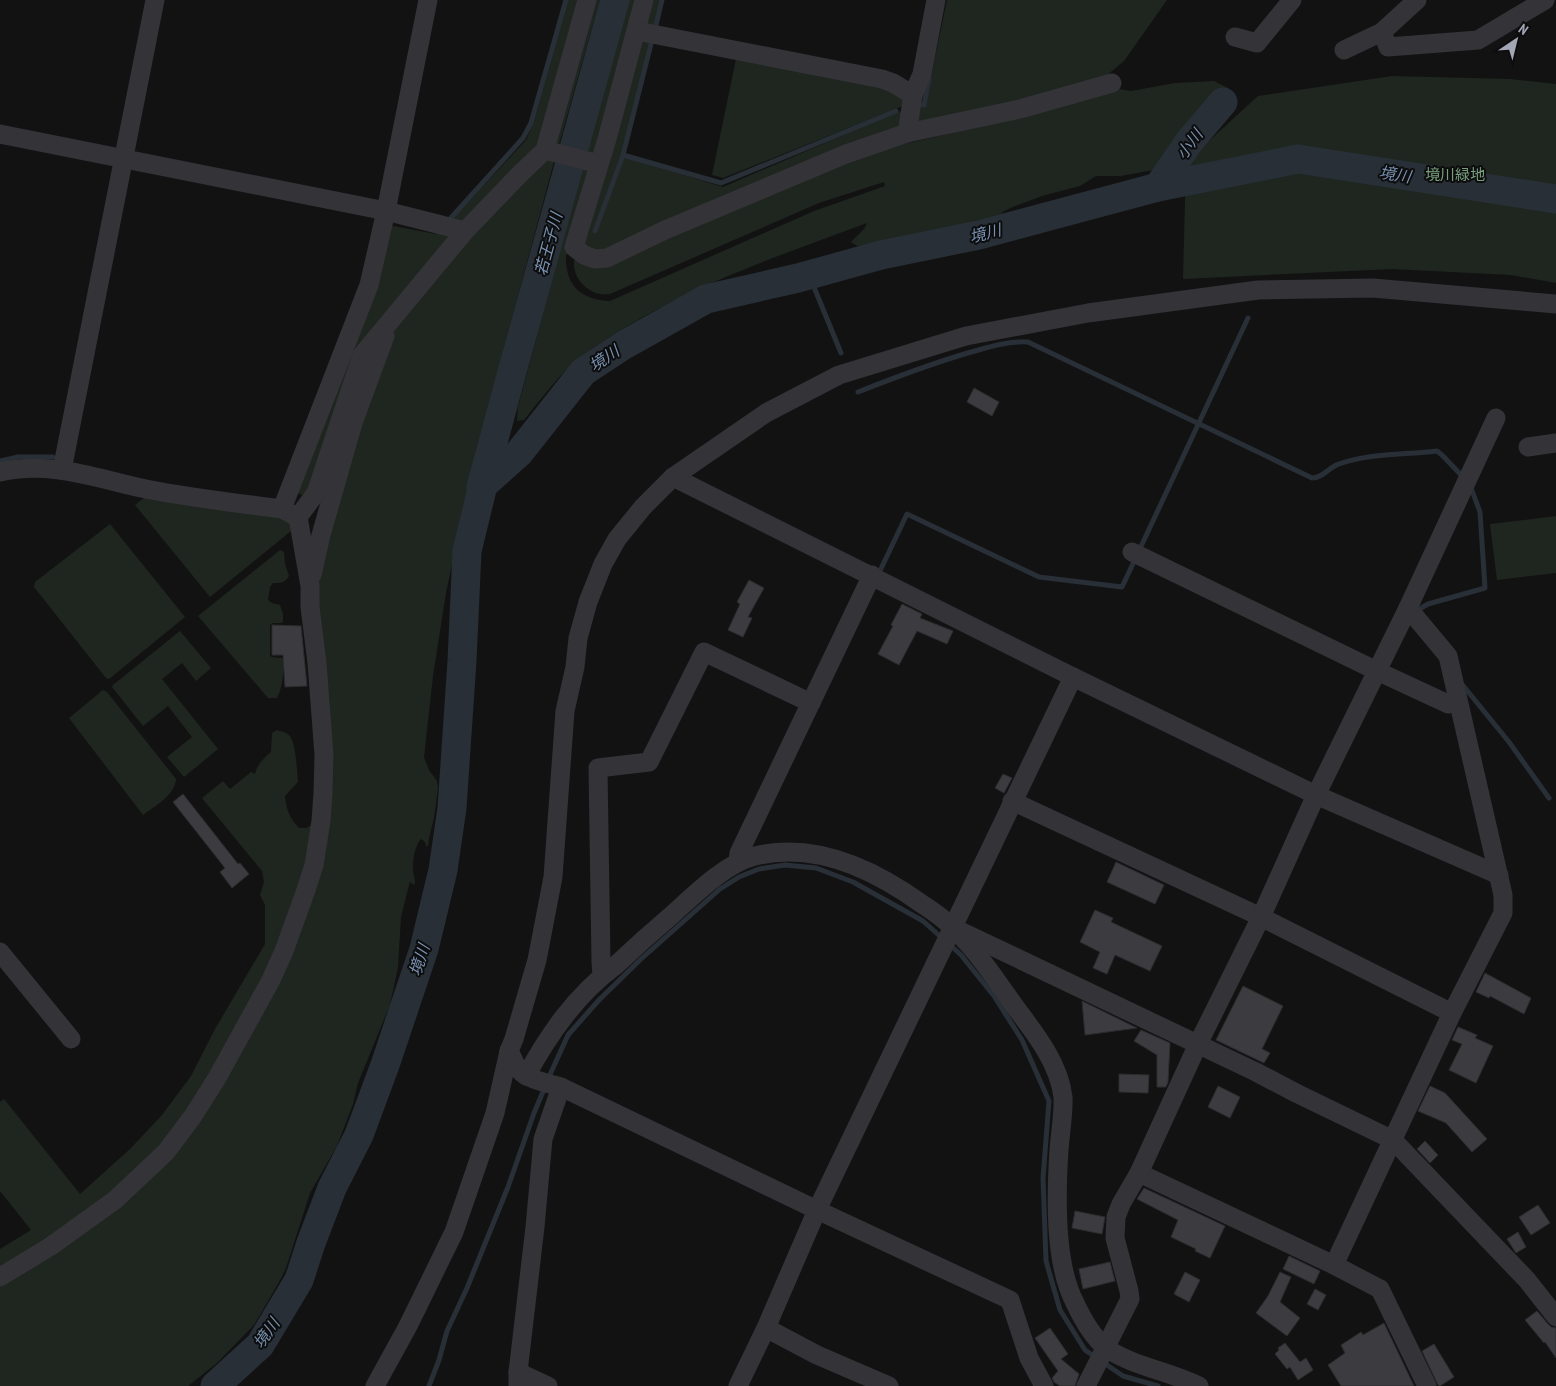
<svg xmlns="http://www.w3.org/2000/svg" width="1556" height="1386" font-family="'PT Sans Narrow','Noto Sans JP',sans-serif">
  <rect width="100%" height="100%" fill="#121213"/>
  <!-- green -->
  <g fill="#1e261f">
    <path d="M568 0H582L535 151 463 222 449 223 526 140 534 122Z"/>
    <path d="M593 0H600L558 148 554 146Z"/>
    <path d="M628 0H639L597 157 585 155Z"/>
    <path d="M649 0H661L653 30 646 29Z"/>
    <path d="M947 0H1167L1124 61 1106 76 922 127 915 121 917 109 925 106Z"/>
    <path d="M651 37 622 151 593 230 596 233 624 157 723 187 897 112 907 110 900 130 605 253 584 250 583 231 640 38Z"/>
    <path d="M737 54 883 82 908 104 723 178 712 175Z"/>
    <path d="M1392 76 1510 79 1556 84V283L1511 275 1392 269 1183 279 1186 162 1258 96Z"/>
    <path d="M1214 81 1228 88 1225 94 1218 96 1184 140 1164 168 1121 176H1096L1080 186 1042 196 1015 206 1004 211 993 221 982 226 931 233 870 245 857 246 851 242 864 229 867 223C784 254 700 282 624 328 606 340 587 351 571 365 554 382 539 401 524 420L517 421 518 407 583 165 592 171 566 256C565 286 582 300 610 301L814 211 885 186 884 182 819 203 610 294C589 298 567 275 576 254L589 263 875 150 931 138 1046 110 1112 88 1131 91 1175 83Z"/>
    <path d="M547 157 555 158 474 459 446 593 433 676 424 757 429 770 437 781 438 788 434 818 429 838 428 846H426L425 842 421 839C415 845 412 862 413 870 413 875 415 878 415 882L414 885 410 882 409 885 401 917 398 967 390 1005 358 1083 353 1104 337 1146 310 1193 286 1268 278 1284 254 1325 217 1363 188 1386H0V1284L61 1248 208 1104 326 833 314 599 334 509 387 341 426 284Z"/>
    <path d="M388 225 436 234 440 231 454 234 415 282 306 493 301 495 297 492Z"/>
    <path d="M148 495 285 517 291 522V531L210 597 135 505Z"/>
    <path d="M1556 516V573L1497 580 1490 524Z"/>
    <path d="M110 524 185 617 109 679 106 678 34 587 35 582Z"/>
    <path d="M280 550 284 552 285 564 289 576C285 583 281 583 273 583L270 587 268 600 272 603 280 605 283 614V622L281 623H273L270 625V656C275 659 280 656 285 660 283 672 283 687 277 698H268L198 616Z"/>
    <path d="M180 631 211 668 196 681 182 663 162 679 218 749 184 777 167 757 192 737 168 706 143 726 112 687 113 685Z"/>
    <path d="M103 690 107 692 176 779C175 795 155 806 143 815L69 718Z"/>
    <path d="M277 730C282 732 288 732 291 738 296 747 297 771 298 782L285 796C286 809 290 819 299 828H306L314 824 318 828 273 966 189 1114 132 1179 0 1272V1249L31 1230 0 1191V1102L4 1099 80 1194 130 1149 162 1115 191 1076 215 1029 265 944V905L260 895 264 882 262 871 202 798 223 781 230 789 251 772 255 774C257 764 264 758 271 752L272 733Z"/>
  </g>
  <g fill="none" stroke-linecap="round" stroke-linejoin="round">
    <!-- stream -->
    <g stroke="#282f37" stroke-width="5">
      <path d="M656 25 662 0"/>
      <path d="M921 105H924L929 79"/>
      <path d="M576 141 588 145"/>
      <path d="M623 155 721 183 896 111"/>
      <path d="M449 220 523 138 531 123 566 0"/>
      <path d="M595 231 623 155 652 40"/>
      <path d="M809 275 841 353"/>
      <path d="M858 392C896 377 935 362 975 351 992 346 1010 341 1028 342L1312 478C1323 478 1329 467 1339 464 1370 453 1404 455 1437 451L1442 455 1464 478"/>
      <path d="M0 461 18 457H53"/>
      <path d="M878 575 907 514 1039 577 1122 587 1248 318"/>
      <path d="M1416 611 1428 604 1485 588 1480 512 1470 485"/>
      <path d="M1461 683 1509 742 1549 798"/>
      <path d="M949 944 961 955 994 996 1022 1040 1049 1101 1043 1178 1046 1261 1060 1310 1085 1350 1123 1376 1158 1386"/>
      <path d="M548 1079 568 1035 599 1000 641 959 720 889 739 877 759 869 785 865 816 868 853 882 923 921 942 938"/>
      <path d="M429 1386 439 1360 447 1331 467 1288 508 1187 534 1113 545 1087"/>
    </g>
    <!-- river -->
    <g stroke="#282f37" stroke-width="29">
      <path d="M1158 187 1189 142 1223 102"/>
      <path d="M481 487 519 453 583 372 624 345 706 299 798 278 881 255 979 235 1158 187 1298 159 1556 199"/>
      <path d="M215 1386 260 1345 299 1280 311 1243 332 1188 359 1135 385 1065 424 949 443 870 452 808 462 661 467 551 483 485 481 487 512 372 615 0"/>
    </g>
  </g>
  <!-- building -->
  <g fill="#3c3c40" stroke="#2c2c2f">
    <path d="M974 388 999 402 992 416 967 402Z"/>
    <path d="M749 580 764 588 748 617 752 618 743 637 728 630 740 604 737 602Z"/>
    <path d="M902 604 922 614 920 618 953 631 947 644 917 631 899 665 878 654 893 626 891 625Z"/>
    <path d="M272 625 301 626 307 686 285 687 283 655H272Z"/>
    <path d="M1003 774 1012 778 1004 793 995 788Z"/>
    <path d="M183 794 238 864 240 863 249 874 232 888 220 872 225 868 173 802Z"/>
    <path d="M1116 862 1164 885 1155 904 1107 882Z"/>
    <path d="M1095 910 1113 918 1111 922 1162 946 1150 971 1115 955 1107 974 1093 968 1100 952 1080 942Z"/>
    <path d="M1485 973 1531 998 1524 1014 1490 996 1489 998 1476 992Z"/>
    <path d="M1243 986 1283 1006 1262 1049 1270 1053 1264 1063 1216 1040Z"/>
    <path d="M1082 1001 1137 1028 1085 1035Z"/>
    <path d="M1458 1027 1477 1035 1475 1038 1493 1046 1476 1083 1449 1070 1462 1044 1452 1040Z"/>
    <path d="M1141 1030 1170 1043 1168 1082 1166 1087H1157V1055L1134 1041Z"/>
    <path d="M1119 1074 1149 1075 1148 1093 1119 1092Z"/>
    <path d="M1218 1086 1240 1097 1230 1118 1208 1107Z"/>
    <path d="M1430 1086 1445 1093 1487 1139 1472 1152 1446 1123 1418 1111Z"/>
    <path d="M1425 1141 1438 1155 1430 1163 1417 1149Z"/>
    <path d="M1144 1188 1225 1226 1210 1258 1195 1251 1196 1249 1171 1237 1178 1220 1137 1199Z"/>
    <path d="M1538 1205 1550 1223 1531 1235 1519 1217Z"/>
    <path d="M1075 1211 1105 1217 1102 1234 1072 1228Z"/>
    <path d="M1518 1232 1526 1247 1516 1253 1507 1239Z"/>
    <path d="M1289 1256 1320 1271 1314 1284 1283 1269Z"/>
    <path d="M1110 1262 1115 1281 1083 1289 1079 1269Z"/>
    <path d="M1185 1272 1200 1280 1189 1302 1174 1294Z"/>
    <path d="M1280 1272 1291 1277 1280 1302 1300 1318 1287 1336 1256 1313 1268 1296Z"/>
    <path d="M1315 1289 1326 1295 1318 1310 1307 1304Z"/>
    <path d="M1537 1311 1548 1324 1551 1327 1556 1328V1358L1545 1342 1544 1343 1525 1320Z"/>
    <path d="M1384 1323 1414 1386H1341L1328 1365 1345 1353 1341 1345 1361 1332 1363 1335Z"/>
    <path d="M1050 1328 1068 1354 1061 1359 1079 1374 1075 1386H1060L1054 1382 1052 1378 1058 1371 1035 1338Z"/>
    <path d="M1285 1343 1300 1362 1306 1358 1313 1370 1298 1380 1290 1367 1287 1369 1275 1354 1279 1350 1278 1348Z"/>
    <path d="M1434 1344 1454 1377 1440 1386 1438 1385 1422 1351Z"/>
  </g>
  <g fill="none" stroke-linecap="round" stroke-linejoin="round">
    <!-- minor -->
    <g stroke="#333338" stroke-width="19">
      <path d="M644 0 607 139 574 247 584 255 595 259 607 258 665 230 846 154 907 133 1020 109 1112 83"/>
      <path d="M637 31 882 79 893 83 913 95"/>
      <path d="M1382 32 1388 47 1478 40 1545 0"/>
      <path d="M1235 37 1257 43 1292 0"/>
      <path d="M1344 50 1382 32 1417 0"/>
      <path d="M907 133 913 95 922 74 936 0"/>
      <path d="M0 134 386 211 465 231 520 174 545 150 599 164"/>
      <path d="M545 150 587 0"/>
      <path d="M1528 447 1556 443"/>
      <path d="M62 470 155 0"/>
      <path d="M0 472C50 460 98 479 146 489 191 498 237 503 282 509L293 515"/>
      <path d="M673 477 1073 677 1316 795 1499 875"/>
      <path d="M282 509 369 285 386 211 428 0"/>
      <path d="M1132 552 1377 671 1448 704"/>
      <path d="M312 575 321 535 353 423 385 336"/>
      <path d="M1012 801 1261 917 1452 1013"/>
      <path d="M738 861 739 853 872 575"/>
      <path d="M958 930 1256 1072 1296 1093 1393 1140 1527 1280 1556 1317"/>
      <path d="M0 952 71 1039"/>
      <path d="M602 975 601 962 598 768 649 762 704 652 811 703"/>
      <path d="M526 1076C549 1034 576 995 615 966 634 948 653 931 673 914 695 894 726 863 755 856 815 841 875 870 922 904 933 911 944 919 953 928 976 950 995 978 1013 1004 1033 1031 1059 1062 1063 1097 1064 1112 1060 1135 1059 1150 1056 1195 1054 1263 1075 1303 1082 1318 1092 1336 1105 1347 1112 1353 1122 1357 1131 1361 1153 1370 1177 1375 1199 1386"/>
      <path d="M1139 1173 1334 1265 1380 1289 1427 1386"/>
      <path d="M1334 1265 1452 1013 1503 913V895L1448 656 1408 608"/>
      <path d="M0 1277 51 1246 115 1200 166 1152 193 1116 217 1078 271 980 284 951 306 890 314 865 321 821 323 793 324 755 317 663 310 607V586L298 517 316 493 362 355 465 231"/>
      <path d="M766 1328 817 1355 889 1386"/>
      <path d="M518 1372 548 1386"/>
      <path d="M375 1386 408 1326 454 1232 495 1113 509 1051"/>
      <path d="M518 1386V1372L535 1227 543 1139 561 1087"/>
      <path d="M738 1386 766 1328 817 1210 1073 677"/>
      <path d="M1044 1386 1029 1358 1010 1300 817 1210 561 1087C548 1083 528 1080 519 1070 514 1064 513 1057 509 1051L514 1039 537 960 553 877 565 711 575 667 578 638 588 602 603 564 617 539 643 507 673 477 766 413 839 375 966 336 1088 313 1258 290 1373 288 1556 304"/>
      <path d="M1086 1386 1130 1299 1129 1291 1115 1238 1116 1217 1121 1204 1139 1173 1198 1044 1261 917 1316 795 1408 608 1496 418"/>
    </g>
  </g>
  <g text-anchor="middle" stroke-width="4" stroke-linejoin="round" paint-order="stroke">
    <!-- park labels -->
    <g font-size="15" fill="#79a07f" stroke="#0d0d0e">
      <text x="1455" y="180">境川緑地</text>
    </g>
    <!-- water labels -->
    <g font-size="16" font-style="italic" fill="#7891b1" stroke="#0d0d0e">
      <text transform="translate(1189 144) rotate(-53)" y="6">小川</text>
      <text transform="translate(1395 174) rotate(9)" y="6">境川</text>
      <text transform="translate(985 233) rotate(-14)" y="6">境川</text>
      <text transform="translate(548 244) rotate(-75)" y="6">若王子川</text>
      <text transform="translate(604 358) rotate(-34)" y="6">境川</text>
      <text transform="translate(419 960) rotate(-72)" y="6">境川</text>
      <text transform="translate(266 1333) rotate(-55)" y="6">境川</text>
    </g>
  </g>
  <!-- north arrow -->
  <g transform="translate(1516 40) rotate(35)" stroke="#0d0d0e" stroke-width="4" paint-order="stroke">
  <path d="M0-4L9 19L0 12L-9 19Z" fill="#a3a6b4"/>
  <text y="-8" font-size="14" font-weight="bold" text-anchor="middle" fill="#a3a6b4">N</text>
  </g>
</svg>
